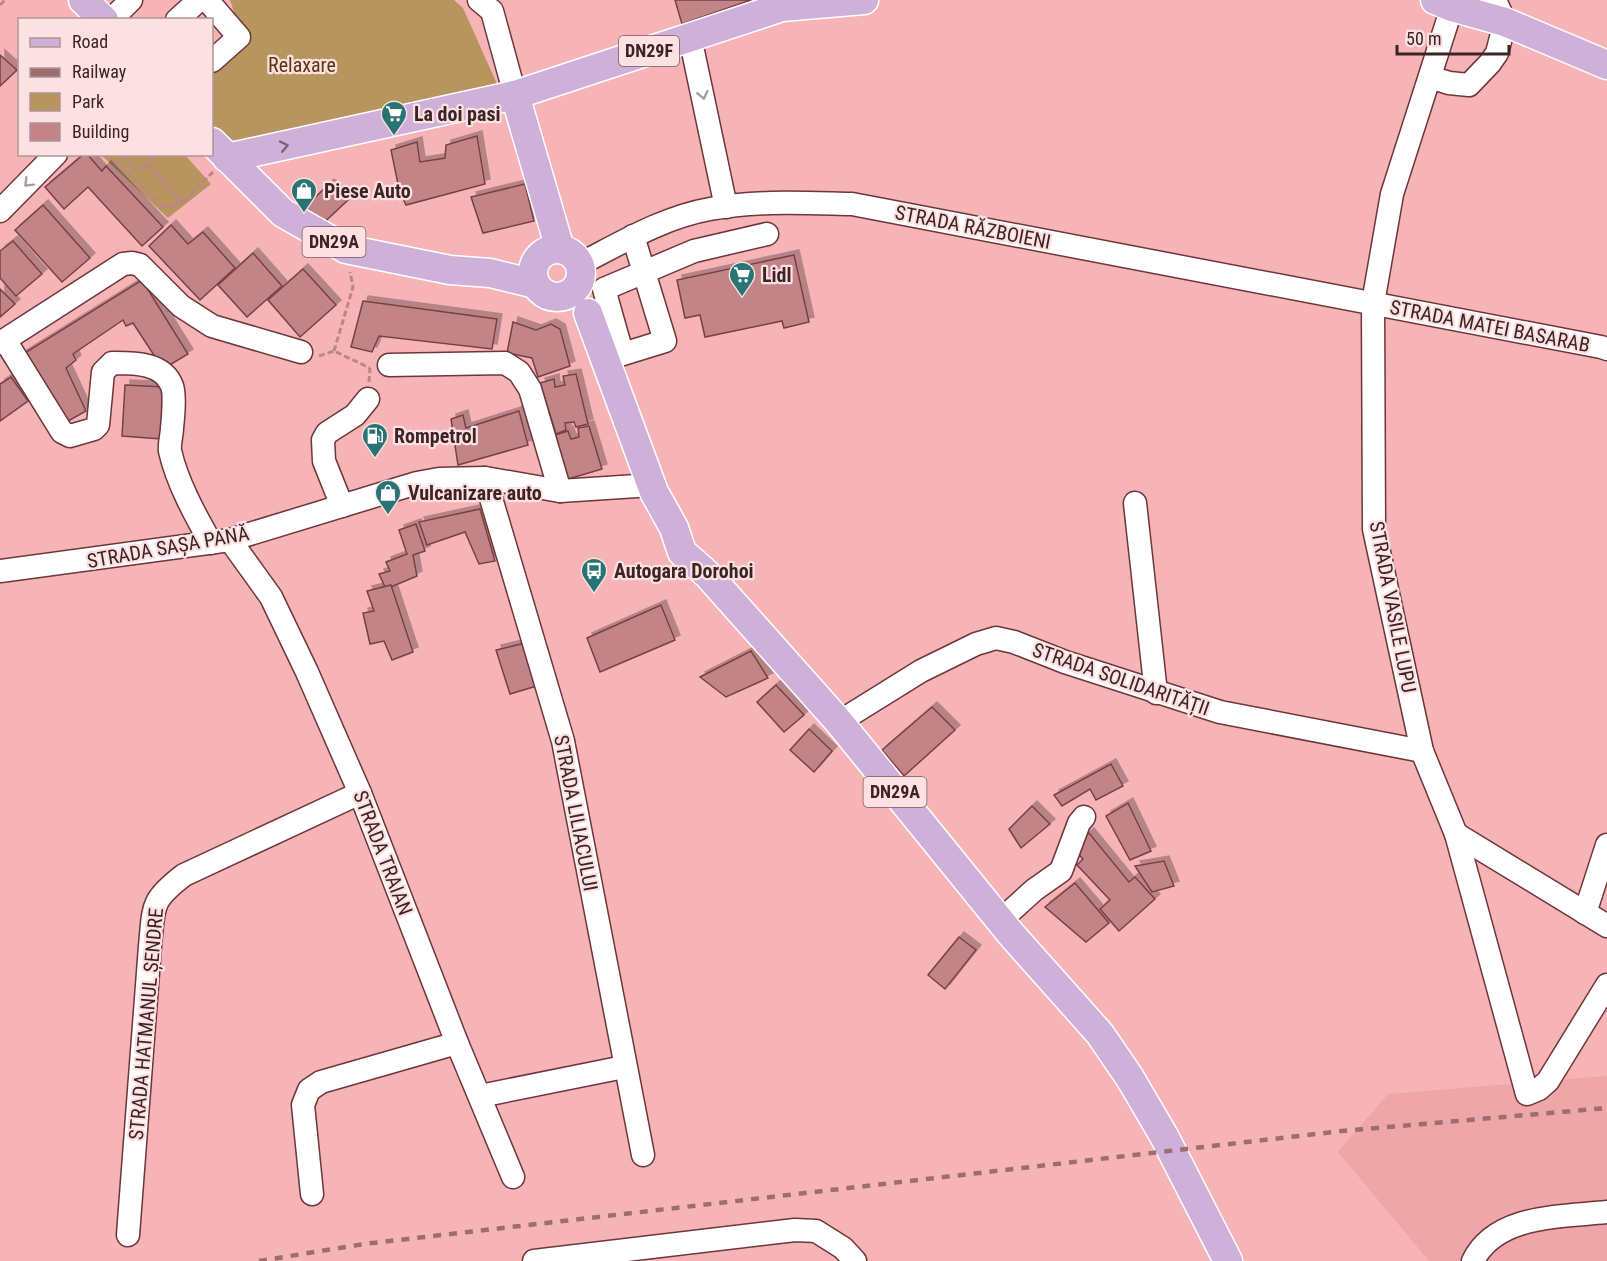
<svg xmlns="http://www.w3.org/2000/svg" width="1607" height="1261" font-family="'Roboto Condensed',sans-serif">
  <defs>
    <filter id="shadow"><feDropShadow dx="5" dy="-5" stdDeviation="0" flood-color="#0004"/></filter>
  </defs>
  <rect width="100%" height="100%" fill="#f7b4b7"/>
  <!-- built -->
  <path fill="#efa6a9" d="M1607 1076V1261H1429L1338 1152 1388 1094Z"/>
  <!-- green -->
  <g fill="#b8945f">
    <path d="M230 0H454L463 8 497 84 244 145 212 132V63L242 36Z"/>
    <path d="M101 155H185L211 184 168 218Z"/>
  </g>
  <!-- building -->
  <g fill="#c38487" stroke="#784044" stroke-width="1.5" filter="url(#shadow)">
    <path d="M675 0H751L682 24Z"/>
    <path d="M0 55 17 70 0 86Z"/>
    <path d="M477 136 485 184 406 205 399 189 391 150 417 142 420 162 445 158 446 145Z"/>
    <path d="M84 154H87L102 171 106 166 163 227 142 246 88 187 64 209 45 187Z"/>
    <path d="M329 184 348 200 317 229 298 214Z"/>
    <path d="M525 184 534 221 483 233 471 197Z"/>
    <path d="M43 205 90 258 62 282 15 230Z"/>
    <path d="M171 225 188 244 203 232 235 268 200 300 149 246Z"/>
    <path d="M13 241 42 274 16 296 0 278V251Z"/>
    <path d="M253 253 282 286 247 317 218 285Z"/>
    <path d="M794 255 809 322 784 328 782 321 705 337 700 315 685 318 677 280Z"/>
    <path d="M303 269 336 305 300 337 268 300Z"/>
    <path d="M142 280 188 354 163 369 133 323 126 326 123 320 73 354 76 360 66 368 86 411 63 424 20 356Z"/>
    <path d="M0 289 15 304 0 317Z"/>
    <path d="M363 301 497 319 492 349 379 336 372 352 351 347Z"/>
    <path d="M513 322 536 330 551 324 560 329 570 366 538 377 532 358 507 353Z"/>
    <path d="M576 374 588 424 576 427 574 422 565 423 566 430 556 434 540 383 554 379 555 387 565 385 563 376Z"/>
    <path d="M11 377 28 401 0 421V384Z"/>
    <path d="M125 385 165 387 161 439 122 436Z"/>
    <path d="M519 411 528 445 458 465 451 419 463 415 466 428Z"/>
    <path d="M589 426 602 469 568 479 555 435 568 431 571 439 579 437 578 428Z"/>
    <path d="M480 509 495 561 479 564 465 532 427 545 419 522Z"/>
    <path d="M416 524 425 551 413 555 417 576 386 589 379 574 390 571 386 562 407 554 399 530Z"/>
    <path d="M391 585 413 652 392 660 384 641 370 644 363 613 374 611 367 591Z"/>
    <path d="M661 605 675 640 600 672 587 638Z"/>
    <path d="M526 643 540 685 510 694 496 650Z"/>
    <path d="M751 651 768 678 726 697 700 677Z"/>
    <path d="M776 685 804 715 784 732 757 702Z"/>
    <path d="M932 707 955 730 904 776 882 750Z"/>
    <path d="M809 729 832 751 814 772 790 750Z"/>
    <path d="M1111 764 1123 786 1096 800 1090 789 1062 806 1054 795Z"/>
    <path d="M1128 803 1151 851 1130 860 1106 816Z"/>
    <path d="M1032 806 1050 824 1021 848 1009 829Z"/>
    <path d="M1089 833 1129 882 1135 877 1155 899 1119 931 1100 909 1110 900 1077 865 1083 859 1073 848Z"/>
    <path d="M1164 861 1174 886 1152 892 1135 866Z"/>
    <path d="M1075 883 1109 923 1086 942 1045 907Z"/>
    <path d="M959 937 976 950 945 989 928 975Z"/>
  </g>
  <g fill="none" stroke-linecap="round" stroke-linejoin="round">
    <defs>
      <g id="minor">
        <path d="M207 0 239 37 212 61"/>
        <path d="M479 0 492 11 515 95"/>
        <path d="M1452 7 1392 194 1373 303 1374 529 1422 751 1456 834 1527 1094 1539 1089 1548 1081 1607 985"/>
        <path d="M111 20 131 0"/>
        <path d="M177 20 199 0"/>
        <path d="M690 37 726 207"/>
        <path d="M1430 77 1449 83 1469 85 1490 63 1497 53 1505 22 1495 0"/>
        <path d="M0 211 56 154"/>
        <path d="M580 264C621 243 664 217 710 209 757 200 805 203 852 204L1601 347 1607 349"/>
        <path d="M5 340 62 432 70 436 94 429 98 425 103 372 112 363C133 363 163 362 172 386 175 394 173 419 172 428 172 435 169 443 170 451 177 482 195 515 211 543"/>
        <path d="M0 343 123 264 132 263 140 265 181 306 212 326 301 352"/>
        <path d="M622 353 604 289 694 251 767 234"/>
        <path d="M610 358 665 341 633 236"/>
        <path d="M389 365 505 363 519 372 530 389 560 491"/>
        <path d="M485 478 563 741 643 1155"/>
        <path d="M1135 503 1156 693"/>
        <path d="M342 506 324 461 323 440 327 433 355 415 368 399"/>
        <path d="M230 540 271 597 307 672 360 793 457 1043 513 1177"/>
        <path d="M0 571 230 540 417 483 439 479 485 478 560 491 652 485"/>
        <path d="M839 722 921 671 976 644 996 638 1014 642 1065 662 1220 712 1422 751"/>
        <path d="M1456 834 1607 926"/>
        <path d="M1585 913 1607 845"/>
        <path d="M1000 921 1034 890 1061 871 1079 823 1084 817"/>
        <path d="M480 1096 624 1067"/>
        <path d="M312 1194 303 1105 309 1090 321 1082 457 1043"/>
        <path d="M128 1235 150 946C154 906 150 901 184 875L360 793"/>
        <path d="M534 1261 795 1230 816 1231 843 1248 855 1261"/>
        <path d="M1473 1261C1496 1214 1562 1217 1607 1212"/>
      </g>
      <g id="major">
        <path d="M83 0 104 20"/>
        <path d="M1435 0 1452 7 1505 22 1607 65"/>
        <path d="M515 95 560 249"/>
        <path d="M212 142 283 213 346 249 450 270 490 273 535 284"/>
        <path d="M227 158 515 95 782 7 864 0"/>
        <circle cx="557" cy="273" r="24"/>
        <path d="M588 313 654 492 674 528 682 552 708 575 839 722 1011 934 1100 1034 1130 1078 1164 1136 1228 1261"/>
      </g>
    </defs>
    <!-- minor casing -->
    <use href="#minor" stroke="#6c363a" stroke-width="25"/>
    <!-- major casing -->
    <use href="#major" stroke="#fff" stroke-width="31"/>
    <!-- path -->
    <g stroke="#bc8689" stroke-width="3" stroke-dasharray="6 3" stroke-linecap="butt">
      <path d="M0 5 5 0"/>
      <path d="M107 154 165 208 183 202 213 172"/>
      <path d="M125 154 127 162 138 169 150 164 152 154"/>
      <path d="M148 165 183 202"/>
      <path d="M334 351 353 287 350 272"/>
      <path d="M319 356 334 351 370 368"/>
      <path d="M369 382 370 368"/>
    </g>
    <!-- minor -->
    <use href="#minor" stroke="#fff" stroke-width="22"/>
    <!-- major -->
    <use href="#major" stroke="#ceb0d9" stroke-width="28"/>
    <!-- rail -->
    <path stroke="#9d6e70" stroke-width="4.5" stroke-dasharray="8 8" stroke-linecap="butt" d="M259 1261 364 1244 1342 1131 1607 1108"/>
  </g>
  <!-- one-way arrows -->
  <defs><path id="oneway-chevron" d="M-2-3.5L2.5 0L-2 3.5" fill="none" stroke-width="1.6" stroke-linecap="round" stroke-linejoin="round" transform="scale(1.5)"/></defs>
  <g stroke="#a79c9c">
    <use href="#oneway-chevron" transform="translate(703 95) rotate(78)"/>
    <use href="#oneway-chevron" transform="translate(28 183) rotate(135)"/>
  </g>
  <use stroke="#7e6275" href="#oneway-chevron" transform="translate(284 146) rotate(-12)"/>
  <!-- icons -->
  <defs>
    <symbol id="supermarket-pin" viewBox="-11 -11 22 30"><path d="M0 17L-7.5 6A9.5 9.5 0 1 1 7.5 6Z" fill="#287374" stroke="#fde1e2"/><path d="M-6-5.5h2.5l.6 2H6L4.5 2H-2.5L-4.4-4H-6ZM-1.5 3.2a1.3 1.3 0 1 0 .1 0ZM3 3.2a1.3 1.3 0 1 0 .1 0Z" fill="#fff"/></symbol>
    <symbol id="shop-pin" viewBox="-11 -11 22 30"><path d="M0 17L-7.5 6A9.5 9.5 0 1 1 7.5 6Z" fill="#287374" stroke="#fde1e2"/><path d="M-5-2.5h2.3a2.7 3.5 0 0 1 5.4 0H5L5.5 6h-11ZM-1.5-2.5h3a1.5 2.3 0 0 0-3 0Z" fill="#fff"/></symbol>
    <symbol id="fuel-pin" viewBox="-11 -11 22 30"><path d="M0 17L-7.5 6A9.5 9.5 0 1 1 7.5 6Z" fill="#287374" stroke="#fde1e2"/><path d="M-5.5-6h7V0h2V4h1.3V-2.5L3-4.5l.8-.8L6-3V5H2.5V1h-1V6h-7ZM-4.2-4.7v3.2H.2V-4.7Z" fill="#fff"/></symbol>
    <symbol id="bus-pin" viewBox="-11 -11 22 30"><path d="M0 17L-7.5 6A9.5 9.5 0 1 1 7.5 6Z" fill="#287374" stroke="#fde1e2"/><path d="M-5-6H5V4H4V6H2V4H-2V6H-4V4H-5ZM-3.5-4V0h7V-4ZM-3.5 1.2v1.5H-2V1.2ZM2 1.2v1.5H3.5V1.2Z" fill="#fff"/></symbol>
  </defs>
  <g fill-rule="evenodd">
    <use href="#supermarket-pin" x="379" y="99" width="30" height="40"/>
    <use href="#shop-pin" x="289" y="176" width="30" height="40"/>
    <use href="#supermarket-pin" x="727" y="260" width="30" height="40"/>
    <use href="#fuel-pin" x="360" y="421" width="30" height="40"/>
    <use href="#shop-pin" x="373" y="478" width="30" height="40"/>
    <use href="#bus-pin" x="579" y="556" width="30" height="40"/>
  </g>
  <g text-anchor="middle" stroke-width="4.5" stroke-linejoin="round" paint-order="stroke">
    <!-- shield labels -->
    <g fill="#fde1e2" stroke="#765c5d" stroke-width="1.5">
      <rect x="619" y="36" width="60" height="30" rx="4.5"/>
      <rect x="302.5" y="227" width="63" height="30" rx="4.5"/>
      <rect x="863.5" y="777" width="63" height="30" rx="4.5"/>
    </g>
    <g font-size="18" font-weight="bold" fill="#3c2324">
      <text x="649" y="57">DN29F</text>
      <text x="334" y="248">DN29A</text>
      <text x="895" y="798">DN29A</text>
    </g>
    <!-- park labels -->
    <g font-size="20" fill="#54390a" stroke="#fde1e2">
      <text x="302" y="72">Relaxare</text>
    </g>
    <!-- poi labels -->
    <g font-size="20" font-weight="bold" fill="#3c2324" stroke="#fde1e2" text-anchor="start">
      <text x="414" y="121">La doi pasi</text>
      <text x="324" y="198">Piese Auto</text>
      <text x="762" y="282">Lidl</text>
      <text x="394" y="443">Rompetrol</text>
      <text x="408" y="500">Vulcanizare auto</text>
      <text x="614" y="578">Autogara Dorohoi</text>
    </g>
    <!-- street labels -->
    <g font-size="20" fill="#3c2324" stroke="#fde1e2">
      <text transform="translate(973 227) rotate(11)" y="7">STRADA RĂZBOIENI</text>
      <text transform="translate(1490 326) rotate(11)" y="7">STRADA MATEI BASARAB</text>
      <text transform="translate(168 547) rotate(-10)" y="7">STRADA SAȘA PANĂ</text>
      <text transform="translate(1393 607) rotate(79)" y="7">STRADA VASILE LUPU</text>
      <text transform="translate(1121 679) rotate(19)" y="7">STRADA SOLIDARITĂȚII</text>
      <text transform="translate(576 813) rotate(79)" y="7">STRADA LILIACULUI</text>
      <text transform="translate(383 853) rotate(69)" y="7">STRADA TRAIAN</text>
      <text transform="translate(146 1024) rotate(-85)" y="7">STRADA HATMANUL ȘENDRE</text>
    </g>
  </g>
  <!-- legend -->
  <rect x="18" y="18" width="195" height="138" fill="#fde1e2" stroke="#b09596" stroke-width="1.5"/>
  <rect x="30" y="38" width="30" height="9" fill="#ceb0d9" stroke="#b09596" stroke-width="1.5"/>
  <text x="72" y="48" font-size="18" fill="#3c2324">Road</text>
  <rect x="30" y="68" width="30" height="9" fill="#9d6e70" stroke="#b09596" stroke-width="1.5"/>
  <text x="72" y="78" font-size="18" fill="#3c2324">Railway</text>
  <rect x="30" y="93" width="30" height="18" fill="#b8945f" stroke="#b09596" stroke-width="1.5"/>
  <text x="72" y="108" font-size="18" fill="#3c2324">Park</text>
  <rect x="30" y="123" width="30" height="18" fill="#c38487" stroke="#b09596" stroke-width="1.5"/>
  <text x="72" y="138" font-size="18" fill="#3c2324">Building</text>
  <!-- scale -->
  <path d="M1397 45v9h112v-9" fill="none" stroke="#3c2324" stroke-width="3"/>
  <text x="1406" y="45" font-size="18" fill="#3c2324" stroke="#fde1e2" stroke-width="4.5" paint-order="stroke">50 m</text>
</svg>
